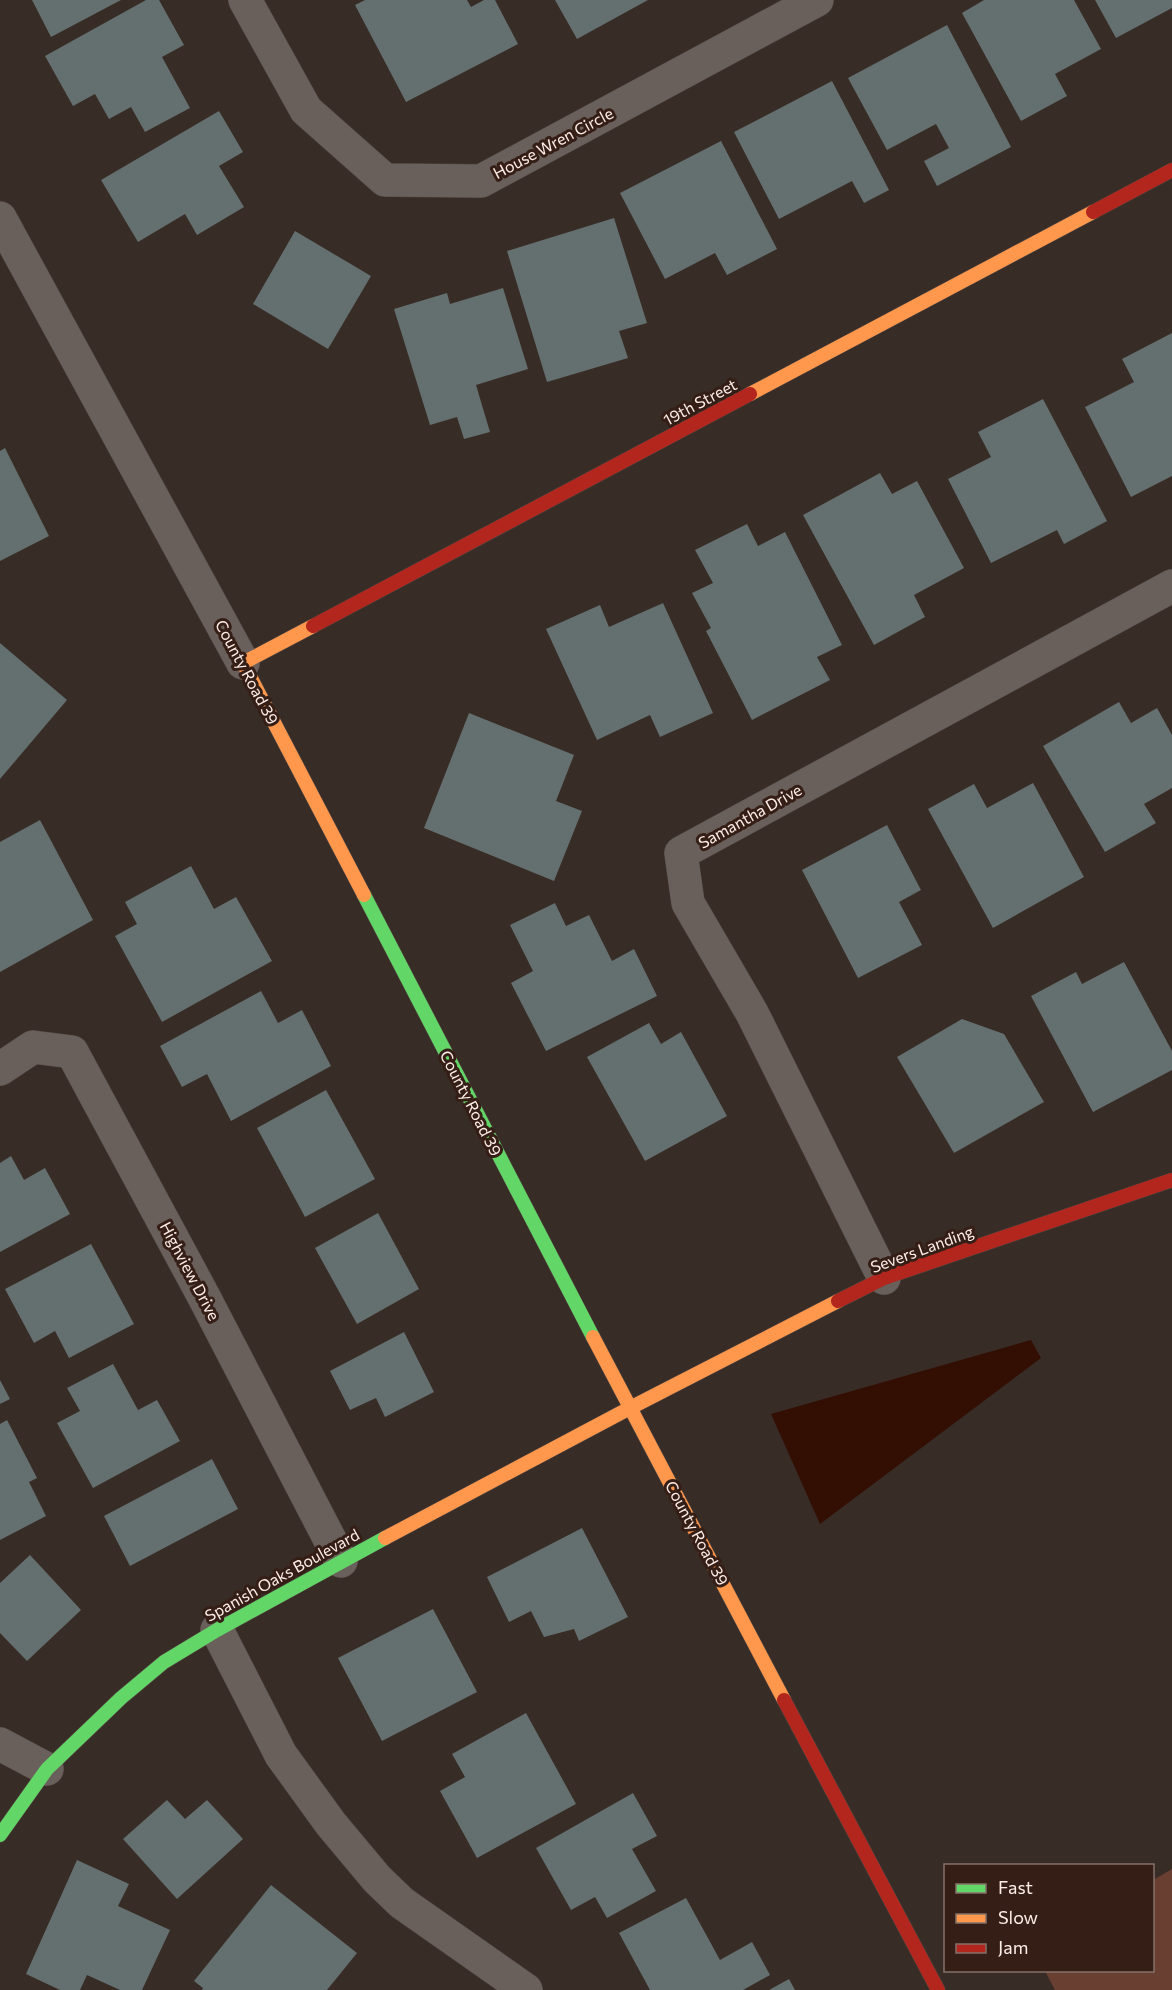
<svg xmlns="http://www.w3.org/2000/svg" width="1172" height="1990" font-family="Commissioner,sans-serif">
  <rect width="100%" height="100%" fill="#382c26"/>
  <!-- green -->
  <path fill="#683f30" d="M1172 1869V1990H1055L1045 1971 1152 1970 1153 1880Z"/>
  <!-- water -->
  <path fill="#330f03" d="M1031 1340 1041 1358 820 1524 771 1414Z"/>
  <!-- building -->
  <g fill="#646f6f">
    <path d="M32 0H121L51 37Z"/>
    <path d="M146 0H159L184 45 162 57 190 108 145 132 131 107 109 119 95 94 73 106 45 56Z"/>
    <path d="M365 0H467L471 7 484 0H495L518 44 406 102 355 5Z"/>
    <path d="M555 0H648L577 39Z"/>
    <path d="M984 0H1074L1101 49 1055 74 1067 96 1021 121 962 13Z"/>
    <path d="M1095 0H1172V8L1116 38Z"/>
    <path d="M947 25 1011 147 937 186 924 161 949 148 936 124 887 150 848 78Z"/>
    <path d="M832 81 889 190 864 203 852 181 779 219 734 132Z"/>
    <path d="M219 111 243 152 219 166 244 207 197 235 185 214 138 242 101 180Z"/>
    <path d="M721 141 777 249 727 275 715 253 665 279 620 193Z"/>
    <path d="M614 218 647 323 619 331 628 358 547 382 507 251Z"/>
    <path d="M295 231 371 276 328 349 253 304Z"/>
    <path d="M503 288 528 369 476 385 490 432 464 439 457 417 430 425 394 309 447 293 450 304Z"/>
    <path d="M1172 333V476L1131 497 1085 407 1134 382 1122 359Z"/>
    <path d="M1043 399 1107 521 1064 544 1057 530 991 563 948 479 991 457 978 432Z"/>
    <path d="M5 448 49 536 0 561V451Z"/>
    <path d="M880 473 892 494 917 481 964 568 914 595 925 617 874 645 803 515Z"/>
    <path d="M747 524 758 546 785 532 842 645 817 657 830 680 752 720 706 631 711 628 692 593 713 583 695 550Z"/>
    <path d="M663 603 713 713 660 737 650 715 597 740 546 629 600 605 609 627Z"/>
    <path d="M0 643 67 700 0 779Z"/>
    <path d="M1119 702 1131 723 1157 708 1172 735V788L1144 804 1156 823 1105 852 1043 746Z"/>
    <path d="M469 713 574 755 556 801 582 811 554 881 424 828Z"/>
    <path d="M1033 783 1084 877 993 928 928 809 974 784 987 808Z"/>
    <path d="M40 820 93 920 0 972V842Z"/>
    <path d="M887 825 921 890 899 902 922 945 858 978 802 870Z"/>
    <path d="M191 866 214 909 236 897 272 961 162 1022 115 936 137 924 125 902Z"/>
    <path d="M555 903 566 926 589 915 612 961 634 949 657 996 546 1051 511 983 533 971 510 925Z"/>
    <path d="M1124 962 1172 1051V1070L1093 1112 1031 996 1076 972 1082 984Z"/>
    <path d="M261 991 278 1023 302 1010 331 1066 231 1121 207 1074 182 1087 160 1046Z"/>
    <path d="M962 1019 1004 1034 1044 1102 954 1153 897 1057Z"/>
    <path d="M649 1023 661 1044 681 1032 727 1116 645 1161 587 1057Z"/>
    <path d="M326 1090 375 1179 305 1217 257 1128Z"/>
    <path d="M11 1156 24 1180 45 1168 70 1214 0 1252V1163Z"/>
    <path d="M378 1213 419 1289 357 1324 315 1248Z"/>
    <path d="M91 1244 134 1324 69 1358 55 1331 34 1343 5 1289Z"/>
    <path d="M404 1332 434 1392 385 1417 376 1398 350 1410 330 1371Z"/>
    <path d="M113 1364 138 1410 157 1400 180 1441 93 1488 57 1423 80 1411 67 1388Z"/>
    <path d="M0 1380 10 1399 0 1404Z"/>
    <path d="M7 1420 37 1478 29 1482 46 1516 0 1540V1424Z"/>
    <path d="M212 1459 238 1509 130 1566 104 1516Z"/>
    <path d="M582 1528 628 1617 579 1641 574 1629 544 1637 531 1611 509 1622 487 1577Z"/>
    <path d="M30 1555 81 1610 27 1661 0 1633V1583Z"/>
    <path d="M433 1609 477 1692 382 1741 338 1658Z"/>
    <path d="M526 1713 576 1804 477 1858 440 1791 465 1777 452 1754Z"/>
    <path d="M633 1793 657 1836 632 1849 656 1891 607 1918 595 1897 571 1910 536 1848Z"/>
    <path d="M167 1800 185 1819 207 1800 243 1839 177 1899 123 1839Z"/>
    <path d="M77 1860 129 1884 118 1906 170 1930 142 1990H120L87 1975 80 1990H60L26 1974Z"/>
    <path d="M271 1885 357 1953 327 1990H202L203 1988 194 1981Z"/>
    <path d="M686 1898 720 1960 752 1942 770 1975 743 1990H650L619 1933Z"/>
    <path d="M789 1979 795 1990H769Z"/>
  </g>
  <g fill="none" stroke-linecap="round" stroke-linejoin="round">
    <defs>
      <g id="street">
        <path d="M245 0 306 110 385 180 481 181 817 0"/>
        <path d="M0 218 243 663"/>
        <path d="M0 1069 33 1047 72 1052 204 1297 341 1561"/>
        <path d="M884 1278 752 1013 688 903 681 853 1172 586"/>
        <path d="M217 1630 281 1755 331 1824 377 1879 402 1903 526 1990"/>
        <path d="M0 1744 47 1769"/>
      </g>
      <g id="fast">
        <path d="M364 895 593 1337"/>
        <path d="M0 1835 47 1769 121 1698 164 1662 217 1630 385 1538"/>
      </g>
      <g id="slow">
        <path d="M750 394 1093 212"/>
        <path d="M313 626 243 663 364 895"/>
        <path d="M593 1337 784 1700"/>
        <path d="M385 1538 630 1408 838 1301"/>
      </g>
      <g id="jam">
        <path d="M1093 212 1172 170"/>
        <path d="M313 626 750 394"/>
        <path d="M838 1301 884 1278 1172 1180"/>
        <path d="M784 1700 938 1990"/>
      </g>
    </defs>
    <!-- street casing -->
    <use href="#street" stroke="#544843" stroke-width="34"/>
    <!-- fast casing -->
    <use href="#fast" stroke="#544843" stroke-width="15"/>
    <!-- slow casing -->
    <use href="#slow" stroke="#544843" stroke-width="15"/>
    <!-- jam casing -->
    <use href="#jam" stroke="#544843" stroke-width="15"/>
    <!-- street -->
    <use href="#street" stroke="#69605c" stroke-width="33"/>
    <!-- fast -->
    <use href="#fast" stroke="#63d668" stroke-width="14"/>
    <!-- slow -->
    <use href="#slow" stroke="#ff974d" stroke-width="14"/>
    <!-- jam -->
    <use href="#jam" stroke="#b3261e" stroke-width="14"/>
  </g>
  <g text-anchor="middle" stroke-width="6" stroke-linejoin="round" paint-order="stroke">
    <!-- street labels -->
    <g font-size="16" fill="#feeee8" stroke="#351e16">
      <text transform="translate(553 143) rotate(-28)" y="6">House Wren Circle</text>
      <text transform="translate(700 402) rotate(-28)" y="6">19th Street</text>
      <text transform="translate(247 672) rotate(62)" y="6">County Road 39</text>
      <text transform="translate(750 816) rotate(-29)" y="6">Samantha Drive</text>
      <text transform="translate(471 1103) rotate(63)" y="6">County Road 39</text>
      <text transform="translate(922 1249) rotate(-20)" y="6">Severs Landing</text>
      <text transform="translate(190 1271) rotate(62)" y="6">Highview Drive</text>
      <text transform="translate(697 1533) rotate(62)" y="6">County Road 39</text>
      <text transform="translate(282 1575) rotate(-29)" y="6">Spanish Oaks Boulevard</text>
    </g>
  </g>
  <!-- legend -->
  <rect x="944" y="1864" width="210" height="108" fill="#351e16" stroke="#85716a" stroke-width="1.5"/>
  <rect x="956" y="1884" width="30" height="9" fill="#63d668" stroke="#85716a" stroke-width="1.5"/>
  <text x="998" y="1894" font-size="18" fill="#feeee8">Fast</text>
  <rect x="956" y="1914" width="30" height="9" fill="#ff974d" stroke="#85716a" stroke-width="1.5"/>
  <text x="998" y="1924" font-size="18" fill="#feeee8">Slow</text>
  <rect x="956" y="1944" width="30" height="9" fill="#b3261e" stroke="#85716a" stroke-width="1.5"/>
  <text x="998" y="1954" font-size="18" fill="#feeee8">Jam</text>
</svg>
